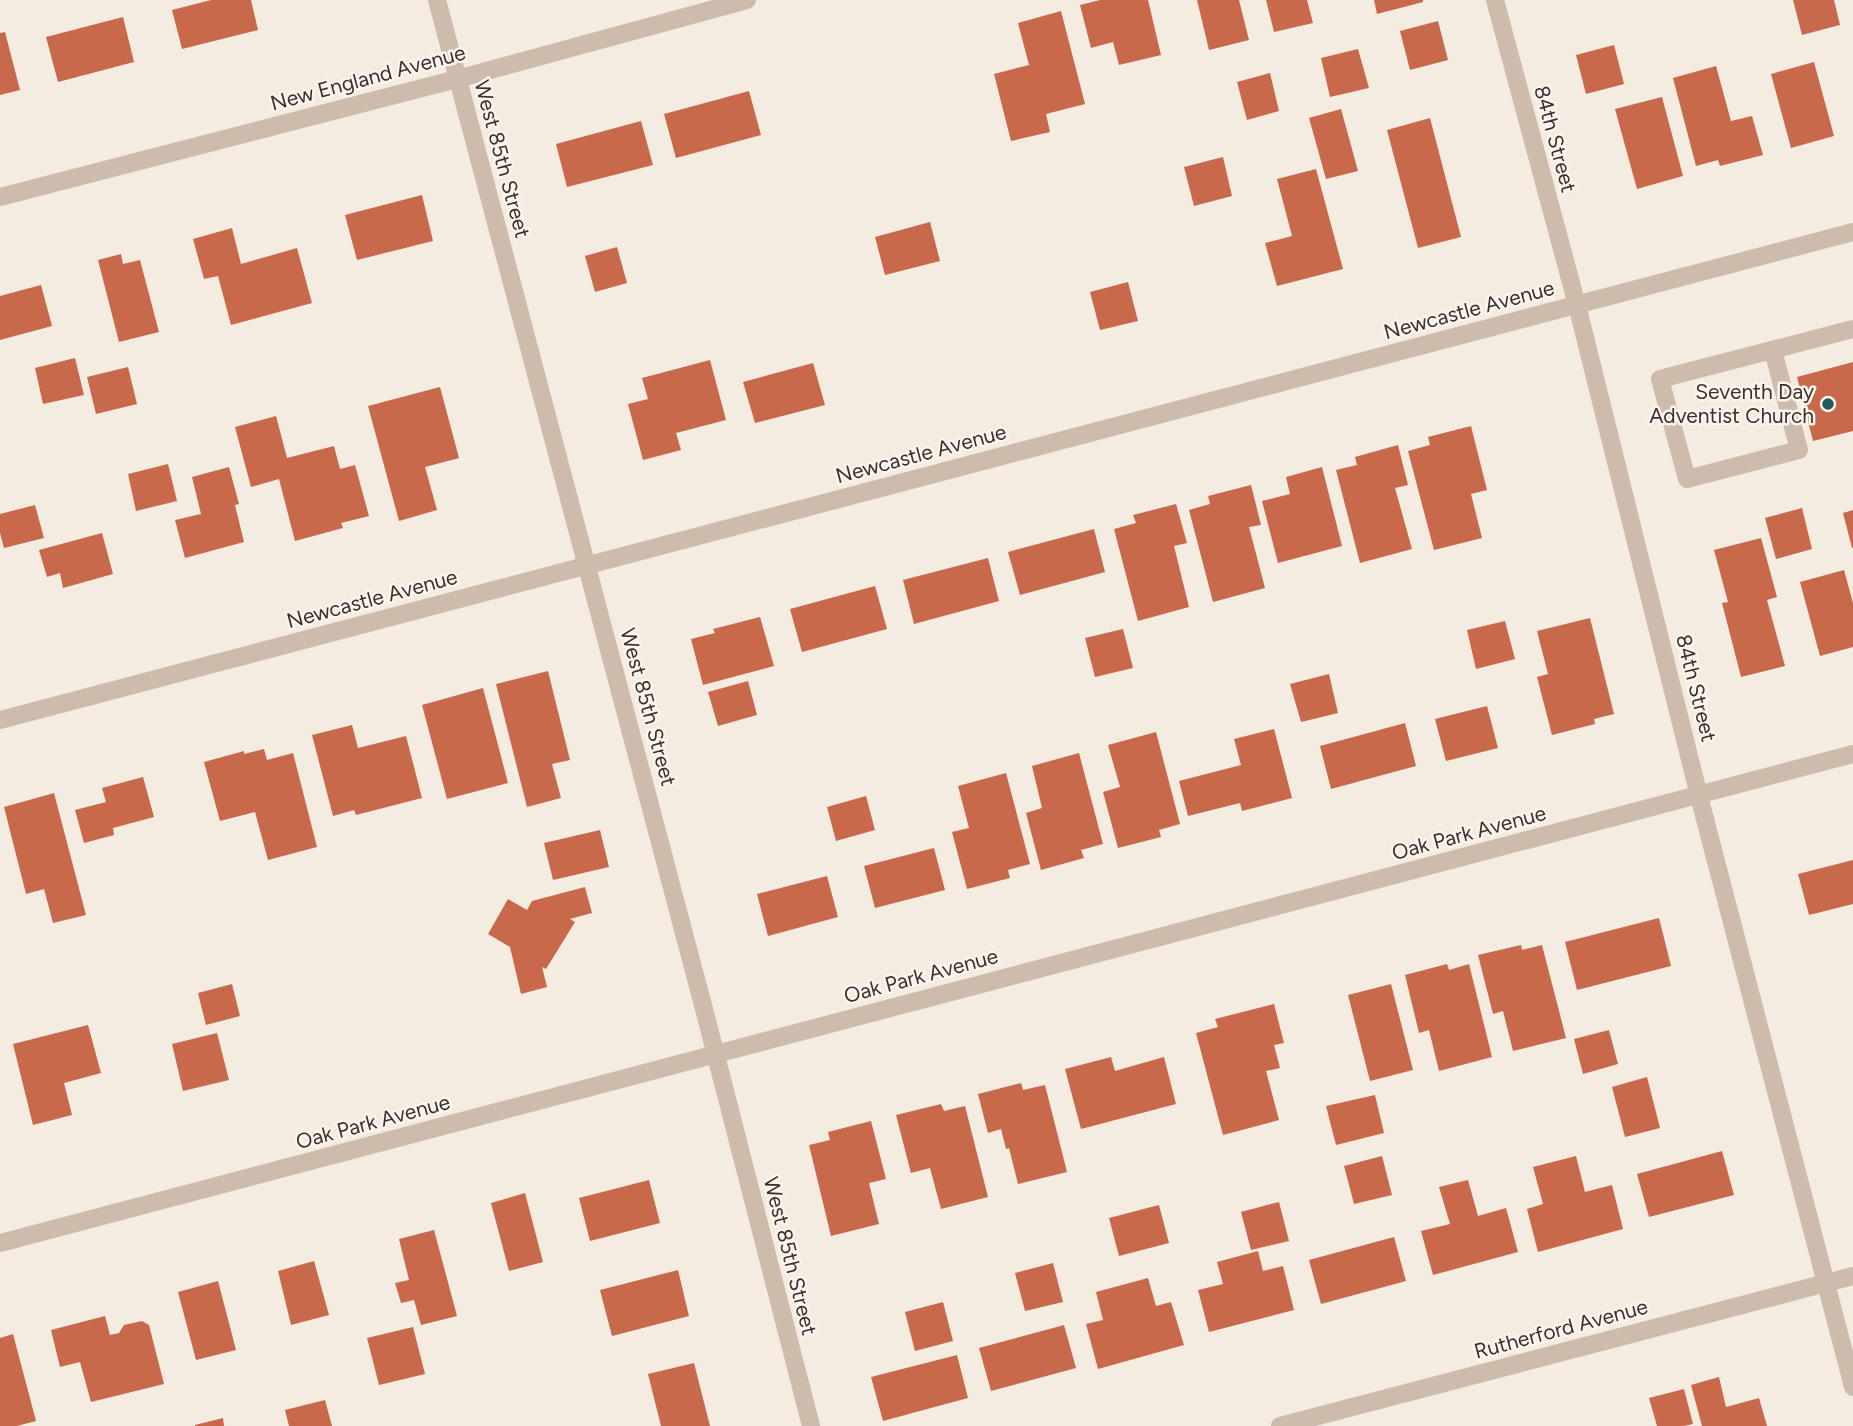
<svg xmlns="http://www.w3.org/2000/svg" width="1853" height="1426" font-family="Figtree,sans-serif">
  <rect width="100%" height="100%" fill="#f4ebe1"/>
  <!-- building -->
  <g fill="#c8694b">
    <path d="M211 0H251L258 30 182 49 172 10Z"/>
    <path d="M1100 0H1148L1161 55 1119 65 1113 42 1091 48 1080 5Z"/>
    <path d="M1197 0H1239L1249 40 1209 50Z"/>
    <path d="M1266 0H1307L1313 23 1274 32Z"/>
    <path d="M1374 0H1423V2L1377 14Z"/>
    <path d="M1793 0H1834L1840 25 1802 35Z"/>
    <path d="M1061 11 1085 104 1046 114 1050 132 1011 141 994 74 1029 65 1018 23Z"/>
    <path d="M123 17 134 62 58 82 46 37Z"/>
    <path d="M1438 21 1448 60 1410 70 1400 31Z"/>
    <path d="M5 32 20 90 0 95V33Z"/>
    <path d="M1614 45 1624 84 1586 94 1576 55Z"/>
    <path d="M1358 49 1369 88 1330 97 1321 58Z"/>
    <path d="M1814 62 1834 136 1791 148 1771 74Z"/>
    <path d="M1716 66 1731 121 1752 116 1763 155 1720 166 1718 160 1696 166 1673 78Z"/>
    <path d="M1270 73 1279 111 1247 120 1237 82Z"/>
    <path d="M749 91 761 135 676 158 664 114Z"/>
    <path d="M1662 97 1683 176 1637 189 1615 109Z"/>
    <path d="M1341 109 1358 171 1326 179 1309 118Z"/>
    <path d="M1430 118 1461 237 1418 248 1387 130Z"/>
    <path d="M641 121 653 165 567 187 556 144Z"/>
    <path d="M1223 157 1232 196 1194 206 1184 167Z"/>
    <path d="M1316 169 1343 269 1277 286 1265 243 1292 236 1277 179Z"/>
    <path d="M422 195 433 241 357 260 345 215Z"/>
    <path d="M930 222 940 261 885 275 875 237Z"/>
    <path d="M232 228 241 264 297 248 312 303 231 325 218 276 204 279 193 239Z"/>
    <path d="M617 247 627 283 595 292 585 256Z"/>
    <path d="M121 254 123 264 140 260 159 332 119 342 98 260Z"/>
    <path d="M1128 282 1138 321 1100 330 1090 292Z"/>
    <path d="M41 285 52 326 0 340V296Z"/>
    <path d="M75 358 84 395 43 404 35 368Z"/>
    <path d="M710 360 726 420 676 433 681 450 643 460 628 404 648 399 642 378Z"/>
    <path d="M1853 362V431L1813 441 1797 377Z"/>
    <path d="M813 363 825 405 755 423 743 382Z"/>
    <path d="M128 367 137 404 96 414 87 377Z"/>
    <path d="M440 387 459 458 425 467 437 510 399 521 368 406Z"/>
    <path d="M276 416 287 458 334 446 340 469 355 465 369 516 341 523 343 528 295 541 279 479 251 487 235 427Z"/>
    <path d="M1471 426 1487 490 1471 494 1482 538 1434 550 1408 451 1430 445 1428 437Z"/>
    <path d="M1398 445 1408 485 1395 488 1412 549 1360 563 1336 470 1357 465 1355 457Z"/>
    <path d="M168 464 177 501 136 511 128 474Z"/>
    <path d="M229 467 239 504 235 505 244 542 185 558 175 520 201 514 192 477Z"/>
    <path d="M1322 467 1342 546 1278 563 1262 501 1290 494 1286 477Z"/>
    <path d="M1251 485 1261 525 1249 527 1265 588 1213 602 1189 510 1210 504 1208 496Z"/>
    <path d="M1176 504 1187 543 1174 546 1189 607 1138 621 1114 529 1136 523 1133 515Z"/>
    <path d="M35 505 44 538 4 548 0 533V514Z"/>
    <path d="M1802 508 1812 549 1776 559 1765 518Z"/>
    <path d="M1853 510V548H1852L1843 513Z"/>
    <path d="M1094 529 1105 572 1020 595 1008 552Z"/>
    <path d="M102 533 113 574 63 588 60 573 47 577 39 550Z"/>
    <path d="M1761 538 1777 597 1767 600 1785 666 1741 677 1722 603 1728 602 1714 550Z"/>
    <path d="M988 558 999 601 914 624 903 580Z"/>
    <path d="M1844 570 1853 603V647L1820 656 1800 582Z"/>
    <path d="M875 586 887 629 802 652 790 609Z"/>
    <path d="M760 617 774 666 703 685 691 639 715 633 713 629Z"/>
    <path d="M1590 618 1614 714 1594 719 1595 724 1552 735 1537 677 1548 674 1537 631Z"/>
    <path d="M1505 621 1515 659 1476 669 1467 630Z"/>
    <path d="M1123 629 1133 668 1095 677 1085 638Z"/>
    <path d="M548 671 570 760 552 764 561 798 527 807 496 684Z"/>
    <path d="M1329 674 1338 713 1301 722 1290 684Z"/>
    <path d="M748 681 757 715 718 726 708 692Z"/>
    <path d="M483 688 508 783 447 799 422 705Z"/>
    <path d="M1487 706 1498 748 1446 761 1435 719Z"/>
    <path d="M1405 723 1416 766 1331 789 1320 746Z"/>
    <path d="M352 725 358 748 406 736 422 798 356 815 354 810 333 816 312 735Z"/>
    <path d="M1274 729 1292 798 1242 811 1240 803 1188 816 1179 781 1241 765 1234 739Z"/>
    <path d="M1156 732 1180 824 1159 830 1161 837 1118 848 1103 792 1120 787 1108 745Z"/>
    <path d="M264 749 267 760 293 753 317 847 268 860 255 812 220 821 204 762 244 751V754Z"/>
    <path d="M1079 753 1103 844 1081 850 1084 858 1041 870 1026 813 1042 808 1032 766Z"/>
    <path d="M1006 773 1030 864 1008 870 1010 878 967 889 952 832 969 828 958 786Z"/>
    <path d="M143 777 154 817 113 828 114 835 84 843 75 810 106 802 102 788Z"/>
    <path d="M54 793 86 915 53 923 44 889 26 894 4 807Z"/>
    <path d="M866 796 875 830 836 841 827 807Z"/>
    <path d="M600 830 609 867 553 880 544 843Z"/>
    <path d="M934 848 945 890 875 908 864 866Z"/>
    <path d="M1853 860V904L1809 915 1798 874Z"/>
    <path d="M827 876 838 917 768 936 757 894Z"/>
    <path d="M585 887 592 913 570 919 575 922 546 969 542 967 547 987 521 994 510 947 488 934 508 899 527 910 532 901Z"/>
    <path d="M1659 918 1671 966 1577 990 1565 942Z"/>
    <path d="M1521 945 1522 950 1542 945 1566 1038 1513 1051 1503 1011 1493 1014 1478 955Z"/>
    <path d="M1447 964 1449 970 1469 964 1492 1057 1439 1071 1429 1030 1419 1033 1405 975Z"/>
    <path d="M232 984 240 1016 206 1025 198 993Z"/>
    <path d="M1391 984 1413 1070 1370 1081 1348 995Z"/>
    <path d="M1274 1004 1284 1043 1274 1045 1280 1068 1266 1071 1279 1120 1223 1135 1196 1033 1218 1027 1215 1019Z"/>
    <path d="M88 1025 101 1073 64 1083 72 1115 33 1125 13 1044Z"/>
    <path d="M1609 1030 1618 1064 1583 1074 1574 1039Z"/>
    <path d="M217 1033 229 1080 183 1091 172 1044Z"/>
    <path d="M1111 1057 1115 1071 1164 1057 1176 1104 1081 1129 1065 1069Z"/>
    <path d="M1647 1077 1660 1128 1625 1137 1612 1087Z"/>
    <path d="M1021 1083 1023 1090 1045 1085 1067 1172 1018 1184 1009 1148 1006 1149 1001 1129 988 1133 978 1094Z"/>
    <path d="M1375 1095 1384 1133 1336 1145 1326 1106Z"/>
    <path d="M941 1104 944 1111 965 1106 988 1197 941 1209 930 1168 911 1173 896 1115Z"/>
    <path d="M871 1121 886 1179 869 1183 879 1224 831 1236 809 1145 830 1140 828 1132Z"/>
    <path d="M1722 1151 1734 1195 1649 1217 1637 1174Z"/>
    <path d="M1382 1156 1392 1195 1354 1204 1344 1166Z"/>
    <path d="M1576 1156 1585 1192 1612 1185 1623 1229 1538 1252 1527 1209 1543 1204 1533 1167Z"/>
    <path d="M649 1180 660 1223 590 1241 579 1198Z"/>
    <path d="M1468 1180 1478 1216 1506 1208 1518 1252 1433 1275 1421 1231 1450 1224 1439 1187Z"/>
    <path d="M525 1193 543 1262 509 1271 491 1203Z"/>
    <path d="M1279 1202 1289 1241 1251 1250 1241 1212Z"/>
    <path d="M1159 1205 1169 1243 1119 1256 1109 1218Z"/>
    <path d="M434 1230 457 1316 421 1325 414 1300 401 1303 395 1283 409 1280 399 1239Z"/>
    <path d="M1394 1237 1406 1281 1321 1304 1309 1260Z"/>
    <path d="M1258 1251 1263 1271 1283 1266 1294 1310 1209 1332 1198 1290 1223 1284 1217 1262Z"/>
    <path d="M314 1261 329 1315 291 1325 278 1271Z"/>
    <path d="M1053 1263 1063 1302 1025 1311 1015 1273Z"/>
    <path d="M678 1270 689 1316 612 1336 600 1290Z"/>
    <path d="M1148 1278 1156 1306 1171 1302 1184 1345 1098 1369 1086 1324 1103 1320 1096 1292Z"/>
    <path d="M218 1281 236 1350 196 1360 178 1292Z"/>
    <path d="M943 1302 953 1341 915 1351 905 1312Z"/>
    <path d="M105 1316 110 1335 119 1333 124 1325 142 1321 149 1325 164 1384 91 1402 80 1362 60 1367 51 1330Z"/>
    <path d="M1064 1325 1076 1368 991 1391 979 1348Z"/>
    <path d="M413 1327 425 1374 379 1385 367 1338Z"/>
    <path d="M13 1334 36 1421 17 1426H0V1338Z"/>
    <path d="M957 1355 968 1398 883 1421 871 1377Z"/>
    <path d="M694 1363 710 1426H661L648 1374Z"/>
    <path d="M1719 1377 1726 1407 1759 1398 1767 1426H1702L1691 1385Z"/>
    <path d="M1684 1389 1693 1424 1684 1426H1657L1649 1398Z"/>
    <path d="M325 1400 332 1426H289L285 1410Z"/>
    <path d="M223 1418 224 1426H195V1425Z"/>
  </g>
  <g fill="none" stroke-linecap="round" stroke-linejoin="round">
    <!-- minor -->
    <g stroke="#cdbbac" stroke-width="18">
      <path d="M437 0 704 1009 811 1426"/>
      <path d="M1495 0 1577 305 1699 796 1853 1387"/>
      <path d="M0 197 457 79 747 0"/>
      <path d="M1773 350 1799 450 1687 479 1660 379 1853 329"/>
      <path d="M0 720 1853 232"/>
      <path d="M0 1243 1853 754"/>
      <path d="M1280 1426 1853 1276"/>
    </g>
  </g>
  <!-- markers -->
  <circle fill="#1f5a5e" stroke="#fbf5ee" stroke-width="2.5" cx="1828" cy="404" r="7"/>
  <g text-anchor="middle" stroke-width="5" stroke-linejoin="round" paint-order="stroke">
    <!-- street labels -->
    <g font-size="21" fill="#3b302b" stroke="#fbf5ee">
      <text transform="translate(368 78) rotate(-15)" y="7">New England Avenue</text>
      <text transform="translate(1555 139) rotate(75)" y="7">84th Street</text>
      <text transform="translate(502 159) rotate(75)" y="7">West 85th Street</text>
      <text transform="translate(1469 310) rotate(-15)" y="7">Newcastle Avenue</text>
      <text transform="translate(921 454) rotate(-15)" y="7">Newcastle Avenue</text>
      <text transform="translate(372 599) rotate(-15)" y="7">Newcastle Avenue</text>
      <text transform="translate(1696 688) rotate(76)" y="7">84th Street</text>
      <text transform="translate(648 707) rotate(75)" y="7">West 85th Street</text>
      <text transform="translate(1469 833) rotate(-15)" y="7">Oak Park Avenue</text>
      <text transform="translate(921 976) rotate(-15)" y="7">Oak Park Avenue</text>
      <text transform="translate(373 1122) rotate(-15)" y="7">Oak Park Avenue</text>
      <text transform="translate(790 1256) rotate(76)" y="7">West 85th Street</text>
      <text transform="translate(1561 1329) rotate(-15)" y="7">Rutherford Avenue</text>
    </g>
    <!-- poi labels -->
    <g font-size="21" fill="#3b302b" stroke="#fbf5ee" text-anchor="end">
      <text x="1814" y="399">Seventh Day<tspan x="1814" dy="24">Adventist Church</tspan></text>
    </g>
  </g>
</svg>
